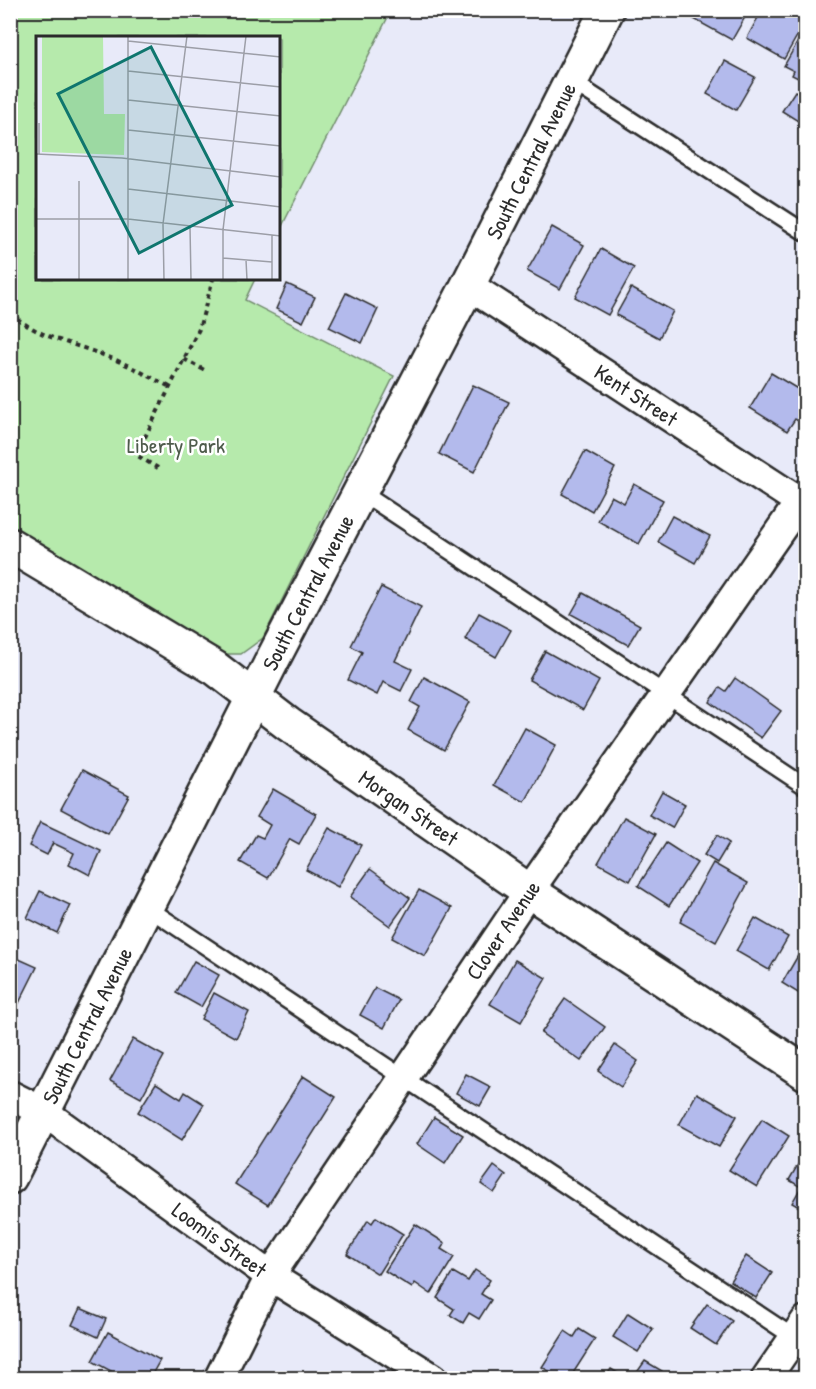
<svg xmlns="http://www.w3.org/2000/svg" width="816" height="1389" font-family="'Patrick Hand',sans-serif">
  <rect width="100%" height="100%" fill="#e8eaf9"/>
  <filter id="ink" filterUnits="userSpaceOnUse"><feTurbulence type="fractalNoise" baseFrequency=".0167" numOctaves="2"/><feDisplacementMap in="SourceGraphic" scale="12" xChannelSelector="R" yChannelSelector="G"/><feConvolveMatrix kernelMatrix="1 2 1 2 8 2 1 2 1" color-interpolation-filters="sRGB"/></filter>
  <g filter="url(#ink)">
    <!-- green -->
    <path fill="#b6eaac" stroke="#708a6c" stroke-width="1.5" d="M10 11H391L279 232V38H38V279H255L245 300 394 376 263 638 241 654H212L11 532Z"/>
    <!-- building -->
    <g fill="#b3baec" stroke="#2b2b2b" stroke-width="1.5">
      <path d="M696 10H749L732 40 692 18Z"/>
      <path d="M762 10H785L805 22 784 59 747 38Z"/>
      <path d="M806 27V82L792 75 794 71 784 66Z"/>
      <path d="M725 61 755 77 736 110 707 94Z"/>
      <path d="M795 91 806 97V126L782 111Z"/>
      <path d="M552 227 584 245 560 289 527 271Z"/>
      <path d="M601 249 634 268 608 315 575 297Z"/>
      <path d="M287 284 315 297 303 322 276 309Z"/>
      <path d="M631 288 673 311 659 338 616 315Z"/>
      <path d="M346 293 378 309 362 343 329 327Z"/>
      <path d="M771 373 806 394V409L798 421 795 419 787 431 750 408Z"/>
      <path d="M473 385 509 402 474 472 439 454Z"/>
      <path d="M585 451 615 468 592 511 562 494Z"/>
      <path d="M634 484 663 500 639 544 598 521 611 496 624 503Z"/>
      <path d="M672 516 710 536 695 563 658 542Z"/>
      <path d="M381 587 421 607 395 661 412 669 401 691 383 682 377 695 348 680 362 652 351 646Z"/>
      <path d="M583 593 640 625 628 645 571 614Z"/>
      <path d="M479 613 511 630 496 657 465 639Z"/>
      <path d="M545 651 599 681 583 710 529 680Z"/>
      <path d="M424 677 470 702 444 750 408 730 420 707 411 702Z"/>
      <path d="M735 678 781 711 761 738 710 702 720 687 726 691Z"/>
      <path d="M525 728 556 745 525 802 494 785Z"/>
      <path d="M82 770 129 795 108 834 61 809Z"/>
      <path d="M273 789 316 814 299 844 290 839 268 878 240 862 256 835 263 838 270 825 257 817Z"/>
      <path d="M662 791 685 804 672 828 649 815Z"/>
      <path d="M624 817 656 834 630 881 598 863Z"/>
      <path d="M40 822 101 851 90 875 69 864 74 853 53 843 47 855 29 846Z"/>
      <path d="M329 828 361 845 338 887 306 870Z"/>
      <path d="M717 835 729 843 717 863 704 855Z"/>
      <path d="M666 843 697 863 669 906 638 886Z"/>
      <path d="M713 863 748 883 716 942 680 922Z"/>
      <path d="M370 869 410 898 390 926 350 897Z"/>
      <path d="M419 890 452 908 425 956 392 938Z"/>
      <path d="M40 891 70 905 57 933 27 918Z"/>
      <path d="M755 918 788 937 769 970 736 951Z"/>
      <path d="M803 947 806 948V998L782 983Z"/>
      <path d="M10 955 37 967 10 1021Z"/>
      <path d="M515 960 546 978 521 1022 490 1004Z"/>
      <path d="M194 961 219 975 201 1007 176 993Z"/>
      <path d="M375 988 399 1000 384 1028 360 1015Z"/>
      <path d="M214 993 249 1012 236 1038 201 1019Z"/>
      <path d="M565 999 605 1027 581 1061 541 1033Z"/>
      <path d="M133 1039 164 1056 141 1098 110 1081Z"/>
      <path d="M615 1045 638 1061 621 1087 598 1071Z"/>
      <path d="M466 1074 491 1087 480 1106 456 1093Z"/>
      <path d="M303 1076 336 1097 268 1205 235 1184Z"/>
      <path d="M156 1083 181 1099 185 1092 204 1104 182 1140 138 1112Z"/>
      <path d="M697 1093 737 1116 719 1147 679 1125Z"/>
      <path d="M434 1117 463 1135 445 1163 417 1144Z"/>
      <path d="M762 1119 789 1136 757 1187 729 1170Z"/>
      <path d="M806 1151V1211L792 1203 801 1187 789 1180Z"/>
      <path d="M494 1166 506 1175 494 1193 481 1184Z"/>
      <path d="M376 1217 403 1234 378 1274 347 1254 368 1220 372 1223Z"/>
      <path d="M415 1224 445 1243 441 1249 454 1257 431 1294 415 1283 412 1288 385 1271Z"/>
      <path d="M746 1256 772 1273 756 1298 730 1281Z"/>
      <path d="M475 1270 490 1280 481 1294 491 1300 479 1319 469 1313 463 1323 450 1315 454 1309 437 1298 453 1272 468 1281Z"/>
      <path d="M707 1304 732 1321 716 1345 690 1328Z"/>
      <path d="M80 1308 106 1319 98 1337 72 1325Z"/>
      <path d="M628 1313 653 1329 638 1352 613 1337Z"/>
      <path d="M579 1329 595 1339 570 1378H560L542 1367 565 1331 574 1337Z"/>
      <path d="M108 1332 160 1360 150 1378H124L92 1361Z"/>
      <path d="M645 1361 662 1371 658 1378H633Z"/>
      <path d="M611 1369 626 1378H605Z"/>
    </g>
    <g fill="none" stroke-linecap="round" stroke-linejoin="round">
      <defs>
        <g id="lane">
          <path d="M571 81 806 233"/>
          <path d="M361 492 806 787"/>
          <path d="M148 908 798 1340"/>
        </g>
        <g id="street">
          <path id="s1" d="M468 285 806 506"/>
          <path id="s2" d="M10 1095 44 1112 270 1276 433 1378"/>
          <path id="s3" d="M219 1378 270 1276 529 891 806 493"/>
          <path d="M766 1378 806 1320"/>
        </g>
        <g id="secondary">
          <path id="s4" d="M10 545 215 668 288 724 529 891 806 1073"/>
          <path id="s5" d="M10 1177 274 657 468 285 607 10"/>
        </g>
      </defs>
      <!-- lane casing -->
      <use href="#lane" stroke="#2b2b2b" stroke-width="20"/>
      <!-- street casing -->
      <use href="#street" stroke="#2b2b2b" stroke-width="33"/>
      <!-- secondary casing -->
      <use href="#secondary" stroke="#2b2b2b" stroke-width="38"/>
      <!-- path -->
      <g stroke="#2b2b2b" stroke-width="4" stroke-dasharray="4.5 4.5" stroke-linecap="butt">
        <path d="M10 313C41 339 67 341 103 355 126 363 148 376 170 387"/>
        <path d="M184 359 206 371"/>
        <path d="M158 468 136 455 199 329 213 279"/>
      </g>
      <!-- lane -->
      <use href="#lane" stroke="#fff" stroke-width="15"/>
      <!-- street -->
      <use href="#street" stroke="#fff" stroke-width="28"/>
      <!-- secondary -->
      <use href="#secondary" stroke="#fff" stroke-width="33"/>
    </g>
  </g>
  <g text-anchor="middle" stroke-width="5" stroke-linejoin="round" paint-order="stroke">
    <!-- street labels -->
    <g font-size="22" fill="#2b2b2b" stroke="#fff">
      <text dy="8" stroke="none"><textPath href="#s5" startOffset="1142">South Central Avenue</textPath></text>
      <text dy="8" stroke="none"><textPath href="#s1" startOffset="201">Kent Street</textPath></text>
      <text dy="8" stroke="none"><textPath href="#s5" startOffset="656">South Central Avenue</textPath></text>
      <text dy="8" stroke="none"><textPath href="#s4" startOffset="478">Morgan Street</textPath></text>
      <text dy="8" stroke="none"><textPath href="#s3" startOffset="531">Clover Avenue</textPath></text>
      <text dy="8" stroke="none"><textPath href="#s5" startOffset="170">South Central Avenue</textPath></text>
      <text dy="8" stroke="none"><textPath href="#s2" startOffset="255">Loomis Street</textPath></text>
    </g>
    <!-- park labels -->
    <g font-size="22" fill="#4e5b4b" stroke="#fff">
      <text x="176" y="453">Liberty Park</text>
    </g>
  </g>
  <!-- overview -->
  <g transform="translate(36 36)">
    <rect width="244" height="244" fill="#e8eaf9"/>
    <path d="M6 0H67L68 78H89L88 119 6 116Z" fill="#b6eaac"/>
    <path fill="none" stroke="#9c9ea7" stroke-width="1.5" d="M92 5 245 21M92 35 245 51M92 64 245 80M3 87V118M92 94 245 110M0 118 86 122 245 141M92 153 245 171M0 183H92L245 200M154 191 155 244M236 199V244M187 222 236 226M210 224 211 244M43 244V145M92 244V0M128 244 127 188 151 0M187 244V194L210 0"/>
    <path fill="#0f766e" fill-opacity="0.15" stroke="#0f766e" stroke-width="3" d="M115 11 196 169 103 217 22 58Z"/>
    <rect width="244" height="244" fill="none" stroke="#2b2b2b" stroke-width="3"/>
  </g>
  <!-- margin -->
  <rect width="816" height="1389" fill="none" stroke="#fff" stroke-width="36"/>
  <rect x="18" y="18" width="780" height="1353" fill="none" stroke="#2b2b2b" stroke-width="2" filter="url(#ink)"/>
</svg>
